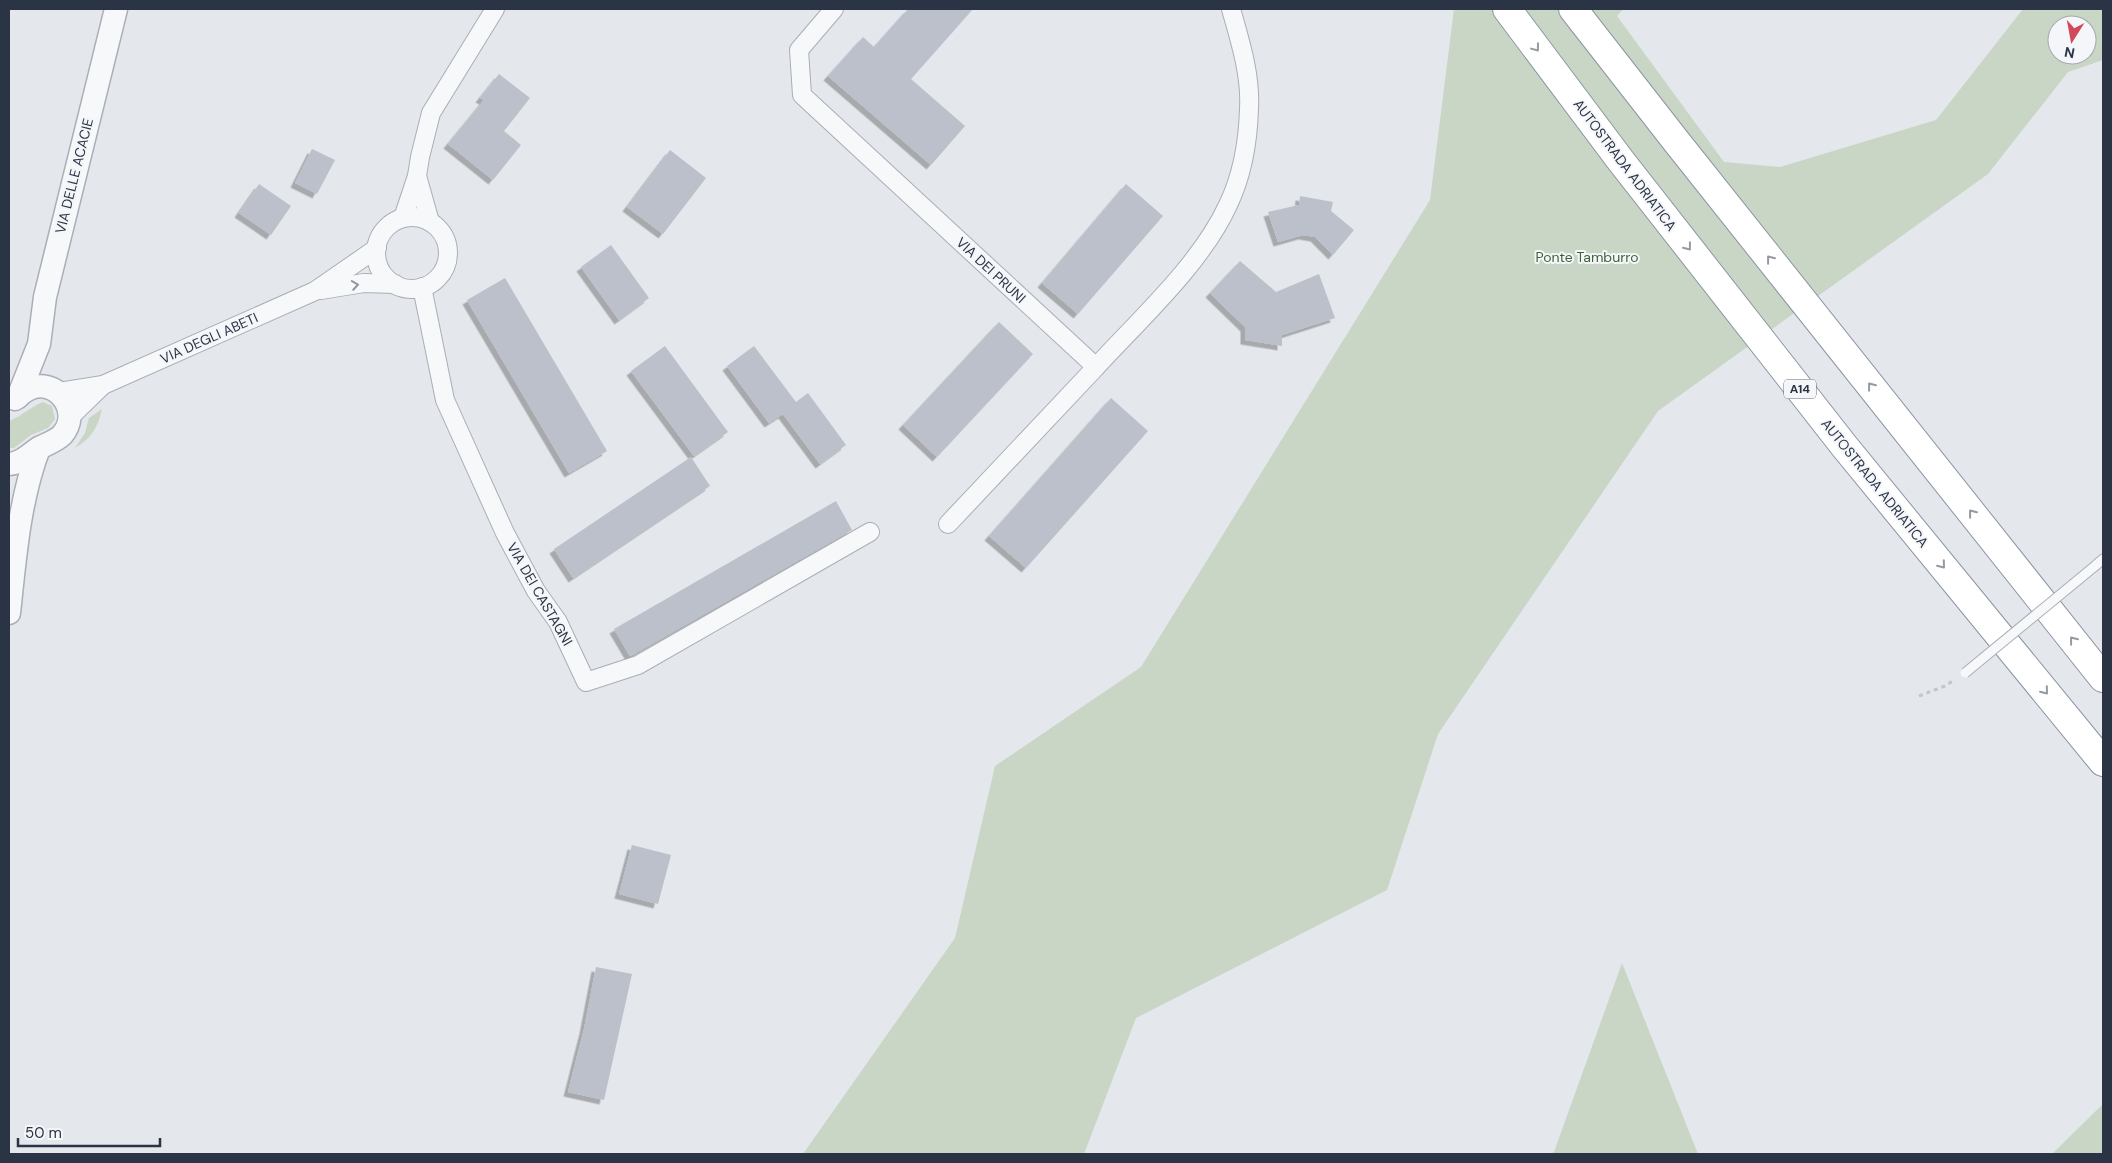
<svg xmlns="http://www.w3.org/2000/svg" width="2112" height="1163" font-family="'DM Sans',sans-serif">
  <defs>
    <filter id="shadow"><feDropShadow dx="-4.5" dy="4.5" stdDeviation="0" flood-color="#0004"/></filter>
  </defs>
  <rect width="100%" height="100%" fill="#e4e7ec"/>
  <!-- green -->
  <g fill="#c9d6c5" fill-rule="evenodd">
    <path d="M1454 9H1623L1617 16 1724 162 1780 167 1936 120 2023 9H2103V60L2068 72 1988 174 1658 411 1438 734 1387 890 1136 1018 1084 1154H803L955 938 995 766 1141 667 1430 200ZM2057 25H2087V55H2057Z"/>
    <path d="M43 402 52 406 55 419 48 428 31 435 14 448H9V421C22 416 30 407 43 402Z"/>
    <path d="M102 409C98 427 92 438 75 448L85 433 89 418Z"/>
    <path d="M1622 963 1698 1154H1551L1554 1152Z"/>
    <path d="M2103 1104V1154H2052Z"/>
  </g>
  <!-- building -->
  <g fill="#bbc0ca" filter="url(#shadow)">
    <path d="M908 9H973L911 79 965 126 931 165 828 76 863 37 874 47Z"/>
    <path d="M499 74 530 98 504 131 521 145 493 180 448 144 484 100 480 98Z"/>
    <path d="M312 149 335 160 317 194 295 183Z"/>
    <path d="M670 150 706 178 663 234 627 207Z"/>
    <path d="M259 184 291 206 271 235 239 213Z"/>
    <path d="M1126 184 1163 216 1078 314 1042 283Z"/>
    <path d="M1300 196 1333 202 1331 211 1354 230 1333 255 1315 237 1303 235 1278 242 1268 212 1299 205Z"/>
    <path d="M611 245 649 298 619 320 581 267Z"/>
    <path d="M1240 261 1276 292 1319 274 1335 318 1282 335V346L1245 340V327L1210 293Z"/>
    <path d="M505 278 607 451 569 473 467 300Z"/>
    <path d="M999 322 1033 354 937 457 903 425Z"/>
    <path d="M665 346 728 432 694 456 631 371Z"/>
    <path d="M754 346 796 402 808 393 846 445 820 464 783 414 769 423 727 366Z"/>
    <path d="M1111 398 1148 431 1026 568 989 536Z"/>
    <path d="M691 457 710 486 573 578 554 549Z"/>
    <path d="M836 501 852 530 630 656 614 629Z"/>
    <path d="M632 845 671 855 658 904 619 894Z"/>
    <path d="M596 967 632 974 604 1100 568 1092 584 1029Z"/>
  </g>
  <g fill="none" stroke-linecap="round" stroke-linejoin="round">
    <defs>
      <path id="service" d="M2095 566 2103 559"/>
      <g id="minor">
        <path d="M834 9 799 50 802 95 1096 367 948 524"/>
        <path d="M417 176 430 222"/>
        <circle cx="412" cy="253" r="36"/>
        <path d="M403 218 417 176 420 157 431 113 495 9"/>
        <path d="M422 287 445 400 505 533 536 591 558 622 586 682 638 665 870 532"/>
        <path d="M321 290 364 283 395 284"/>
        <path d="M1096 367C1140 319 1201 264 1228 205 1242 176 1248 142 1249 109 1251 75 1240 41 1231 9"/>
        <path d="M59 392 103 385 315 291 377 248"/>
        <path d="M70 417 103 385"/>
      </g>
      <g id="tertiary">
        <path d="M18 397 39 344 45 297 116 9"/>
        <path d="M9 464C22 463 28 455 39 448 47 444 56 441 62 435 81 414 61 381 34 387 26 389 21 394 15 399"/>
        <path d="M9 613C15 558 19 501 39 448"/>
      </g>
      <g id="motorway">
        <path d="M1507 9 1621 161 1845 447 2103 762"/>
        <path d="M1573 9 1676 141 2103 678"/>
      </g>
    </defs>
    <!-- service casing -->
    <use href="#service" stroke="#a9aeb7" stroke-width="11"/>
    <!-- minor casing -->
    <use href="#minor" stroke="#a9aeb7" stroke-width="20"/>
    <!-- tertiary casing -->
    <use href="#tertiary" stroke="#a9aeb7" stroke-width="25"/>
    <!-- motorway casing -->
    <use href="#motorway" stroke="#8b94a3" stroke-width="30"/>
    <!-- path -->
    <path stroke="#c2c5cb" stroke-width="3" stroke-dasharray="4 4" stroke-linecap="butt" d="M1919 696 1945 686 1954 680"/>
    <!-- service -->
    <use href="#service" stroke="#f7f8fa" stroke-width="9"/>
    <!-- minor -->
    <use href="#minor" stroke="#f7f8fa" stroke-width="18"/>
    <!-- tertiary -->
    <use href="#tertiary" stroke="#f7f8fa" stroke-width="22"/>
    <!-- motorway -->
    <use href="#motorway" stroke="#fff" stroke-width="28"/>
    <defs>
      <path id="service-bridge" d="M1965 673 2095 566"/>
    </defs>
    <!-- service-bridge casing -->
    <use href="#service-bridge" stroke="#a9aeb7" stroke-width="11" stroke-linecap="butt"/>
    <!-- service-bridge -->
    <use href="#service-bridge" stroke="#f7f8fa" stroke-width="9"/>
  </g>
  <!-- one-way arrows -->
  <defs><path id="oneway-chevron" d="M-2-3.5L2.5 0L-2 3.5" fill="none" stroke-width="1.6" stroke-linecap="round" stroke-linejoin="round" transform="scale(1.25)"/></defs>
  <g stroke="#959aa2">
    <use href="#oneway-chevron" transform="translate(1536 48) rotate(53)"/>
    <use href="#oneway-chevron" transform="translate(1688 247) rotate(52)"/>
    <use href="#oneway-chevron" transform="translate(1770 259) rotate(-128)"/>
    <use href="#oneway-chevron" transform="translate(1871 386) rotate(-128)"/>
    <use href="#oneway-chevron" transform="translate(1972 513) rotate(-128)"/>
    <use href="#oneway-chevron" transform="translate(1942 565) rotate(51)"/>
    <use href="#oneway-chevron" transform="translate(2073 640) rotate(-128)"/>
    <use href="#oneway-chevron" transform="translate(2045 691) rotate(51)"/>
  </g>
  <use stroke="#9196a0" href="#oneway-chevron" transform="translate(355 285) rotate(-9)"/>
  <g text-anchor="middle" stroke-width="4" stroke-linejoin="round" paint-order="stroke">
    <!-- shield labels -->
    <rect fill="#f4f6f9" stroke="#676e7b" stroke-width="1" x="1784" y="379.5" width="32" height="19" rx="4"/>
    <g font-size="12" font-weight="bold" fill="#2b3445">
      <text x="1800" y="393">A14</text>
    </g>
    <!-- street labels -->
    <g font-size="14" fill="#2b3445" stroke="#f4f6f9">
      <text transform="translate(1625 165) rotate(53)" y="5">AUTOSTRADA ADRIATICA</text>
      <text transform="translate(74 176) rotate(-76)" y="5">VIA DELLE ACACIE</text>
      <text transform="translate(991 270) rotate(43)" y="5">VIA DEI PRUNI</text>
      <text transform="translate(209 338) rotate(-24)" y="5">VIA DEGLI ABETI</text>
      <text transform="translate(1875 483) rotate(51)" y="5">AUTOSTRADA ADRIATICA</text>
      <text transform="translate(540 594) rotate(60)" y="5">VIA DEI CASTAGNI</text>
    </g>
    <!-- park labels -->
    <g font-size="14" fill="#3f6138" stroke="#f4f6f9">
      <text x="1587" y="262">Ponte Tamburro</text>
    </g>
  </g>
  <!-- border -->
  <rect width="2112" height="1163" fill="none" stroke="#2b3445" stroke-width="20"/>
  <!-- north arrow -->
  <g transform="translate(2072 40) rotate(191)"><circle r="24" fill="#f4f6f9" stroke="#a4a8b1"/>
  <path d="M0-4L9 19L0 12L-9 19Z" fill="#d1495b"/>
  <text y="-8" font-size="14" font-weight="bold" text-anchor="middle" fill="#2b3445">N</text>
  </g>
  <!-- scale -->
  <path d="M18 1138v8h142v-8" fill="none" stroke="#2b3445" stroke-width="2.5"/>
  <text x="25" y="1138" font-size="15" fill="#2b3445" stroke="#f4f6f9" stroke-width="4" paint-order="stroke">50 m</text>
</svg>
